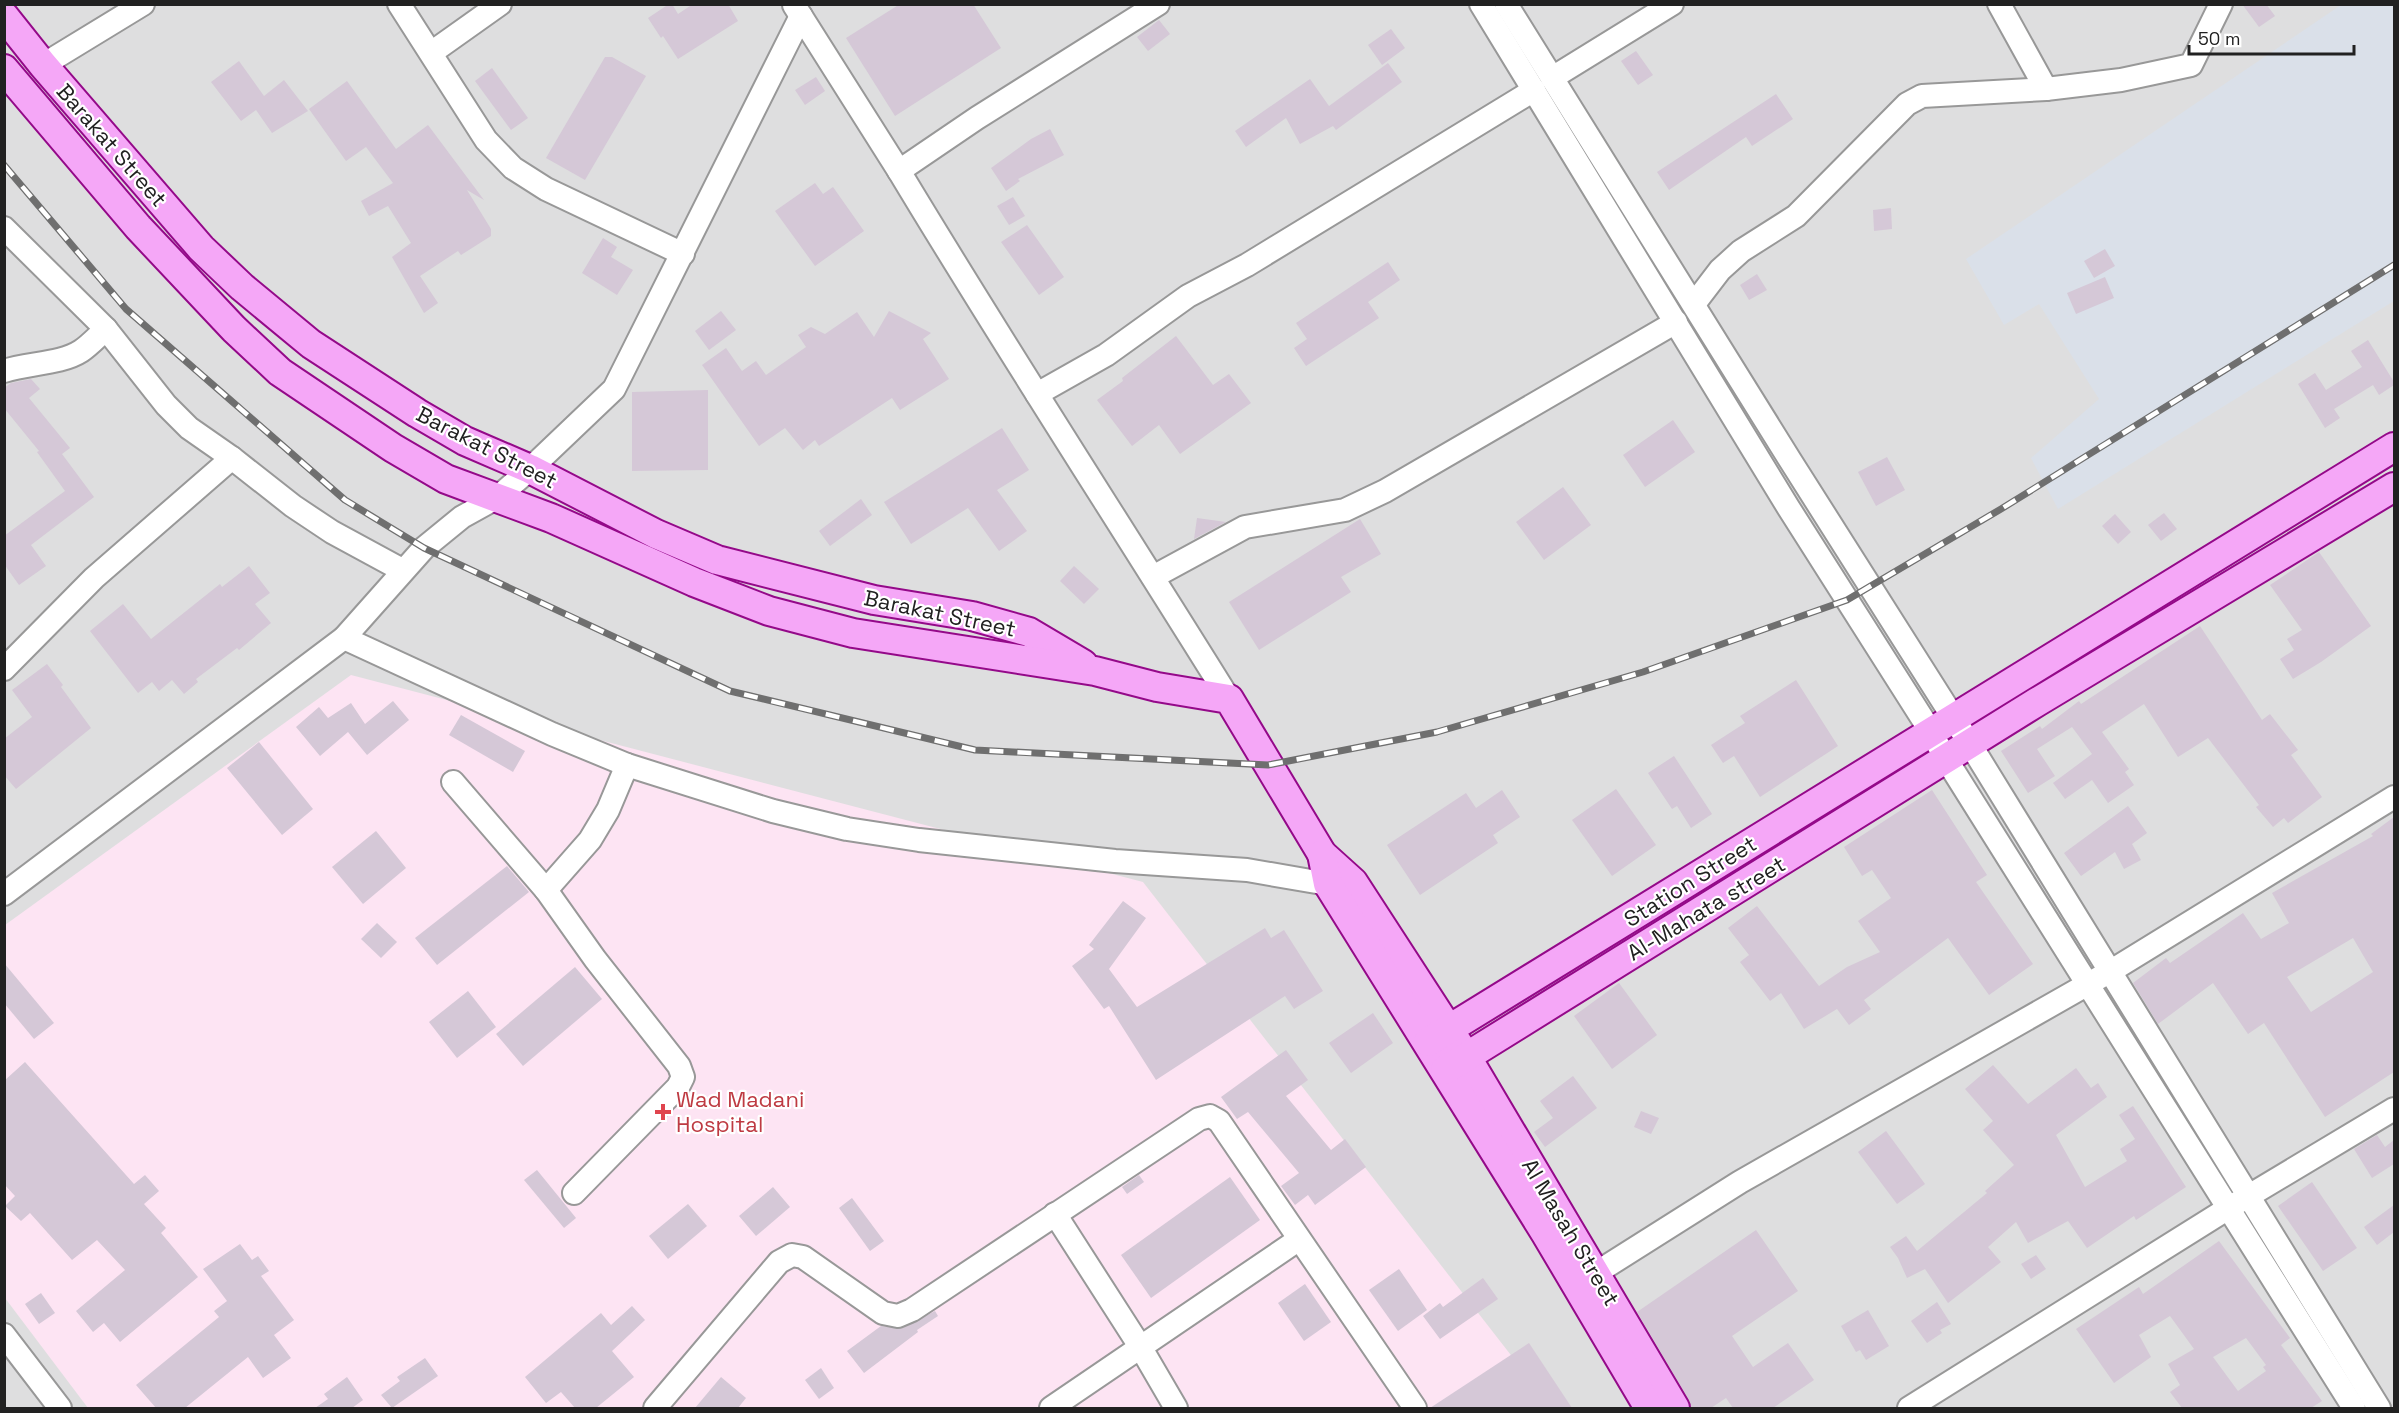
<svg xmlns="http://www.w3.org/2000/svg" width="2399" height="1413" font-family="'Space Grotesk',sans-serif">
  <rect width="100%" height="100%" fill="#f0e8f0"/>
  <!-- residential -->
  <rect fill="#dededf" x="5" y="5" width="2389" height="1403"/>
  <!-- industrial -->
  <path fill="#dae0e9" d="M2341 5H2394V301L2058 509 2031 458 2099 399 2039 304 2004 325 1966 259Z"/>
  <!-- education -->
  <path fill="#fde4f3" d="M351 675 1143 882 1552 1408H88L5 1298V925Z"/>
  <!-- building -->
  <g fill="#d5c8d7" fill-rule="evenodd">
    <path d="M669 4H672L678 14 693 4H728L738 21 678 59 663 36 661 38 648 18Z"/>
    <path d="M900 4H973L1001 48 895 116 846 38Z"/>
    <path d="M2242 4H2266L2275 16 2259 27Z"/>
    <path d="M1159 20 1170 34 1148 51 1137 37Z"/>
    <path d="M1391 29 1405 48 1382 65 1368 45Z"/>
    <path d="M1636 51 1653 75 1638 85 1621 61Z"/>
    <path d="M605 57H612L646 76 585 180 546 158Z"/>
    <path d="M239 61 264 96 284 80 308 111 272 133 256 110 241 121 211 82Z"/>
    <path d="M1388 63 1402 82 1336 130 1333 126 1300 144 1286 118 1246 147 1235 131 1310 79 1329 106Z"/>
    <path d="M492 68 528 118 511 130 475 81Z"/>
    <path d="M816 77 825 91 805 105 795 90Z"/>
    <path d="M347 81 396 149 428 125 484 200 467 190 491 229V236L461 255 458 251 420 276 438 303 424 313 392 257 411 243 388 206 369 216 361 201 393 183 366 147 346 161 309 109Z"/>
    <path d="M1776 94 1793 119 1752 146 1746 137 1669 190 1657 172Z"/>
    <path d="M1050 129 1064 155 1018 179 1020 181 1006 191 991 168 1031 139Z"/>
    <path d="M815 183 823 194 833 187 864 231 815 266 775 211Z"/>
    <path d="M1013 197 1025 216 1009 225 997 206Z"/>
    <path d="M1891 208 1892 229 1874 231 1873 210Z"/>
    <path d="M1027 225 1064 277 1039 295 1001 242Z"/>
    <path d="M603 238 617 247 611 257 633 270 617 295 582 273Z"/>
    <path d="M2105 249 2115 266 2094 278 2084 261Z"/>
    <path d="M1388 262 1400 280 1368 302 1379 318 1306 366 1294 348 1307 339 1296 323Z"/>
    <path d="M1757 274 1767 290 1749 300 1740 285Z"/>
    <path d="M2105 277 2114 298 2076 314 2067 293Z"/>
    <path d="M721 311 736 330 709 350 695 331Z"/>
    <path d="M889 311 931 333 923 339 949 379 900 410 892 398 819 446 815 440 803 450 785 428 759 446 702 365 726 348 742 371 756 361 766 375 806 347 798 335 811 327 825 334 857 312 874 337Z"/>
    <path d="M1176 336 1213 385 1229 374 1251 403 1180 454 1159 425 1132 446 1097 400 1123 381 1122 378Z"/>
    <path d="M2368 340 2394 382V385L2379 395 2373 385 2334 409 2340 418 2325 428 2298 384 2315 373 2326 390 2362 367 2351 351Z"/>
    <path d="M31 379 40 389 29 398 70 448 62 454 94 497 31 545 46 566 19 585 4 564V536L65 491 37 452 39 451 4 408V388L11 383Z"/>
    <path d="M708 390V470L632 471V392Z"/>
    <path d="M1673 420 1695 452 1645 487 1623 455Z"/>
    <path d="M1002 428 1029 470 997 490 1027 531 999 551 968 508 911 544 884 502Z"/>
    <path d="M1887 457 1905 490 1876 506 1858 472Z"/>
    <path d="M1563 487 1591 525 1544 560 1516 522Z"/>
    <path d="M861 499 872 515 830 546 819 531Z"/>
    <path d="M2164 513 2177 529 2161 541 2148 525Z"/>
    <path d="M2115 514 2131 532 2118 544 2102 526Z"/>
    <path d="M1197 518 1226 522 1194 539Z"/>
    <path d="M1360 519 1381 554 1341 577 1351 592 1259 650 1229 602Z"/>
    <path d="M2319 552 2371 626 2321 662 2293 679 2280 659 2294 650 2287 639 2302 630 2270 585Z"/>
    <path d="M249 566 270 593 255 604 271 623 239 650 237 648 196 679 198 682 184 694 172 680 159 691 152 682 138 693 90 631 123 604 151 639 220 584 222 587Z"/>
    <path d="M1074 566 1099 589 1084 604 1060 581Z"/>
    <path d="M2200 626 2262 720 2270 714 2298 750 2291 755 2322 797 2288 823 2284 818 2273 827 2256 807 2259 805 2208 738 2178 757 2144 704 2102 732 2129 769 2125 772 2134 785 2108 803 2092 780 2065 799 2053 783 2092 754 2072 727 2037 749 2055 776 2028 793 2001 751 2040 726 2042 729 2079 701 2081 704Z"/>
    <path d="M47 664 63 685 61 687 91 728 16 789 4 775V739L32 717 12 690Z"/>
    <path d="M1796 680 1838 746 1760 797 1734 756 1723 763 1711 745 1745 723 1740 716Z"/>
    <path d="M393 701 409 720 367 755 348 732 320 756 296 727 319 707 328 718 351 703 365 724Z"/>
    <path d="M461 715 525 751 513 772 449 735Z"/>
    <path d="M259 742 313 809 282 835 227 768Z"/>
    <path d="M1674 756 1712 814 1691 828 1677 806 1672 809 1648 773Z"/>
    <path d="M1616 789 1656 845 1612 876 1572 820Z"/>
    <path d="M1502 790 1520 817 1493 835 1498 843 1420 895 1387 845 1466 793 1476 808Z"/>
    <path d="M1932 790 1987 875 1976 882 2033 964 1989 995 1948 938 1864 1000 1871 1009 1849 1025 1837 1009 1804 1029 1781 993 1770 1001 1740 962 1749 955 1728 928 1757 906 1819 986 1847 967 1880 952 1858 921 1891 898 1872 870 1862 876 1844 847Z"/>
    <path d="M2128 806 2147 833 2132 844 2141 860 2124 869 2115 852 2081 876 2064 853Z"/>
    <path d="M2394 817V1072L2325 1117 2264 1023 2248 1034 2213 983 2158 1024 2133 983 2166 958 2170 963 2243 913 2261 939 2289 923 2272 893 2373 836 2371 834ZM2353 938 2373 972 2311 1012 2287 977Z"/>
    <path d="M376 831 406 868 363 904 332 867Z"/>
    <path d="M507 866 529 892 437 965 415 938Z"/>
    <path d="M1123 901 1146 918 1109 969 1137 1007 1265 928 1271 938 1284 930 1323 991 1294 1009 1285 996 1156 1080 1109 1006 1104 1009 1072 966 1094 949 1089 945Z"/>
    <path d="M377 923 397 942 381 958 361 939Z"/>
    <path d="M4 963 54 1023 34 1039 4 1003Z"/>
    <path d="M575 967 602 999 523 1066 496 1034Z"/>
    <path d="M1619 983 1657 1035 1612 1069 1574 1016Z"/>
    <path d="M468 991 496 1027 457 1058 429 1022Z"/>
    <path d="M1373 1013 1393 1043 1351 1073 1329 1043Z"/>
    <path d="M1286 1050 1308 1080 1286 1096 1331 1150 1345 1139 1366 1167 1315 1205 1308 1195 1295 1205 1281 1186 1299 1173 1248 1112 1237 1119 1221 1097Z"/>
    <path d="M25 1062 134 1184 145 1175 159 1191 144 1204 166 1228 161 1233 198 1277 120 1342 104 1323 93 1332 76 1311 125 1270 97 1240 72 1260 30 1213 21 1221 5 1206 15 1196 4 1184V1081Z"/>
    <path d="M1993 1065 2028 1104 2076 1068 2091 1088 2098 1083 2107 1097 2056 1135 2085 1187 2127 1161 2120 1149 2135 1139 2119 1115 2133 1106 2186 1187 2136 1220 2134 1216 2087 1248 2068 1221 2028 1243 2016 1222 1988 1247 2001 1262 1948 1303 1925 1269 1907 1278 1898 1258 1890 1247 1906 1236 1917 1251 1987 1193 1985 1191 2014 1165 1983 1130 1993 1121 1965 1089Z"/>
    <path d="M1573 1076 1597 1108 1545 1147 1534 1132 1553 1118 1540 1101Z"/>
    <path d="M1641 1111 1659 1118 1651 1134 1634 1127Z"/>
    <path d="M1886 1131 1925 1184 1897 1204 1858 1152Z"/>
    <path d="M2377 1135 2385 1147 2394 1140V1164L2372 1178 2354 1149Z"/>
    <path d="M537 1170 576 1218 564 1228 524 1180Z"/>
    <path d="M1139 1175 1144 1182 1127 1194 1122 1187Z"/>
    <path d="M1230 1177 1260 1220 1151 1298 1121 1255Z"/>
    <path d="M2312 1182 2357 1248 2323 1271 2278 1206Z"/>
    <path d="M773 1187 790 1207 756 1236 739 1216Z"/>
    <path d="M852 1198 884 1241 870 1251 839 1208Z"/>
    <path d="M688 1204 707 1226 668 1259 649 1236Z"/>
    <path d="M2394 1205V1232L2377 1245 2364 1227Z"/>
    <path d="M1756 1230 1798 1291 1732 1336 1753 1367 1788 1343 1814 1380 1773 1408H1733L1726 1398 1711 1408H1691L1689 1400 1637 1312Z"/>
    <path d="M2219 1241 2290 1338 2281 1345 2322 1401 2311 1408H2182L2170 1392 2180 1385 2168 1364 2194 1349 2170 1316 2139 1335 2151 1357 2114 1383 2076 1329 2139 1287 2143 1294ZM2246 1338 2266 1365 2263 1367 2266 1371 2238 1391 2213 1357Z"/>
    <path d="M240 1244 252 1260 258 1256 269 1271 261 1276 294 1320 274 1335 291 1358 263 1378 248 1357 185 1408H156L136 1385 219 1317 214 1311 227 1301 203 1269Z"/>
    <path d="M2036 1255 2046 1269 2031 1279 2021 1264Z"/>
    <path d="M1399 1269 1427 1310 1398 1331 1369 1290Z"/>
    <path d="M1483 1278 1498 1299 1440 1339 1423 1316 1440 1303 1443 1307Z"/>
    <path d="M1305 1284 1331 1322 1304 1341 1278 1303Z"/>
    <path d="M41 1293 55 1313 39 1324 25 1304Z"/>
    <path d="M1937 1302 1951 1324 1940 1330 1942 1333 1927 1343 1911 1321Z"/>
    <path d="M632 1306 645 1320 612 1351 634 1377 596 1408H575L561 1392 546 1403 525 1377 601 1313 611 1325Z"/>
    <path d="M1868 1310 1889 1346 1866 1360 1860 1350 1856 1352 1841 1326Z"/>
    <path d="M935 1311 938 1316 917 1330 918 1332 864 1373 847 1351 881 1326 903 1328Z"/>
    <path d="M1529 1343 1572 1408H1430Z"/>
    <path d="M425 1358 438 1376 392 1408 381 1395 400 1381 397 1377Z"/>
    <path d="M821 1368 834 1388 819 1399 805 1380Z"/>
    <path d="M347 1377 363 1400 352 1408H315L328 1399 324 1394Z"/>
    <path d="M721 1377 746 1398 738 1408H695Z"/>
  </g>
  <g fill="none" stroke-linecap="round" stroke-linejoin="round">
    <defs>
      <g id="minor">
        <path d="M399 4 486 140 513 168 546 189 683 254"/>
        <path d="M1158 4 977 118 899 171C1006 349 1119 522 1229 699"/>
        <path d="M1481 4 1788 507 1931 732 1946 759 2354 1408"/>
        <path d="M1506 4 1790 460 1970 744 2379 1408"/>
        <path d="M1999 4 2046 89"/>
        <path d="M794 5 899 171"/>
        <path d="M431 53 500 4"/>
        <path d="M43 65 143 4"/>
        <path d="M1552 78 1672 4"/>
        <path d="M4 228 106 329 166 405 189 428 232 458 293 506 332 532 402 570"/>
        <path d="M1694 304 1720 270 1741 251 1796 216 1907 104 1922 96 2046 89 2121 80 2191 65 2221 4"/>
        <path d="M4 371C28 363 61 364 81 351 90 345 98 336 106 329"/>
        <path d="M1037 394 1106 355 1188 296 1247 265 1534 90"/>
        <path d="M1153 577 1245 527 1345 510 1385 491 1676 322"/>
        <path d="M344 638 552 734 627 765 773 811 847 829 919 840 1115 861 1247 870 1328 884 1344 883"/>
        <path d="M4 669 94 578 232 458"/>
        <path d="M453 782 546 890 595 959 679 1066 683 1077 678 1087 574 1193"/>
        <path d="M546 890 590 840 608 810 627 765"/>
        <path d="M4 894 344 638 424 548 462 517 498 497 530 469 614 389 801 16"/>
        <path d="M1055 1214 1141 1348 1176 1408"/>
        <path d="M1596 1273 1740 1182 2111 971 2394 797"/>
        <path d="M4 1335 60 1408"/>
        <path d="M655 1408 779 1262 792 1255 803 1257 883 1313 898 1316 912 1310 1199 1119 1210 1116 1219 1121 1415 1408"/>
        <path d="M1051 1408 1298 1240"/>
        <path d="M1909 1408 2227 1209 2394 1109"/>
      </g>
      <g id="major">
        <path d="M4 16 43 65 201 248 242 287 311 344 417 413 465 441 530 469 656 534 717 560 874 600 972 616 1029 632 1083 664"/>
        <path d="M4 69 138 227 234 329 280 372 393 448 446 479 551 518 694 582 769 611 853 633 1095 671 1157 687 1229 699 1322 854 1353 882 1466 1056 1675 1408"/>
        <path d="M1322 854 1328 884 1546 1234 1649 1408"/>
        <path d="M1428 1042 2394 447"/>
        <path d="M1445 1070 2037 702 2394 487"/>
      </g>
    </defs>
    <!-- minor casing -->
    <use href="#minor" stroke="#989898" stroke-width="26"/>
    <!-- major casing -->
    <use href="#major" stroke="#940989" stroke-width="32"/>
    <!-- minor -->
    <use href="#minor" stroke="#fff" stroke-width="22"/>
    <!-- major -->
    <use href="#major" stroke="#f5a7f7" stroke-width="28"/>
    <defs>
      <path id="rail" d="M4 165 126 309 345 500 424 548 730 691 975 750 1268 765 1437 732 1643 672 1847 600 2001 509 2394 265"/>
    </defs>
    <!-- rail casing -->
    <use href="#rail" stroke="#6f6f6f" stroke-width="7"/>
    <!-- rail -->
    <use href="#rail" stroke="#fff" stroke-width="4.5" stroke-dasharray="14" stroke-linecap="butt"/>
  </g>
  <!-- markers -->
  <path fill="#e0444e" stroke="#fff" stroke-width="2" d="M660 1103h6v6h6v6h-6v6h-6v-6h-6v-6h6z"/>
  <g text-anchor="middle" stroke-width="4.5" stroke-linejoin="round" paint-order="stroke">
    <!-- street labels -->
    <g font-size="22" fill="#212121" stroke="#fff">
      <text transform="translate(112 145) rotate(49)" y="8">Barakat Street</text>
      <text transform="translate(487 447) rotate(27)" y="8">Barakat Street</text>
      <text transform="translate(940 613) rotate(12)" y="8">Barakat Street</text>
      <text transform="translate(1690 881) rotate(-32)" y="8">Station Street</text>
      <text transform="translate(1706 908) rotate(-31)" y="8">Al-Mahata street</text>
      <text transform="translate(1571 1232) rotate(59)" y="8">Al Masah Street</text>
    </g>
    <!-- health labels -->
    <g font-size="22" fill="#be3a42" stroke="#fff" text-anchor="start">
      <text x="676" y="1107">Wad Madani<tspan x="676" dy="25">Hospital</tspan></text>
    </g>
  </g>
  <!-- border -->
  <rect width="2399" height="1413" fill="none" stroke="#212121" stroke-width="12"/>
  <!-- scale -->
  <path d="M2189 45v9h165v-9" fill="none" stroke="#212121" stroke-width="3"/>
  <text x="2198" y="45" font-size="18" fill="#212121" stroke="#ffffff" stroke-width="4.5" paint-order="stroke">50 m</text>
</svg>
